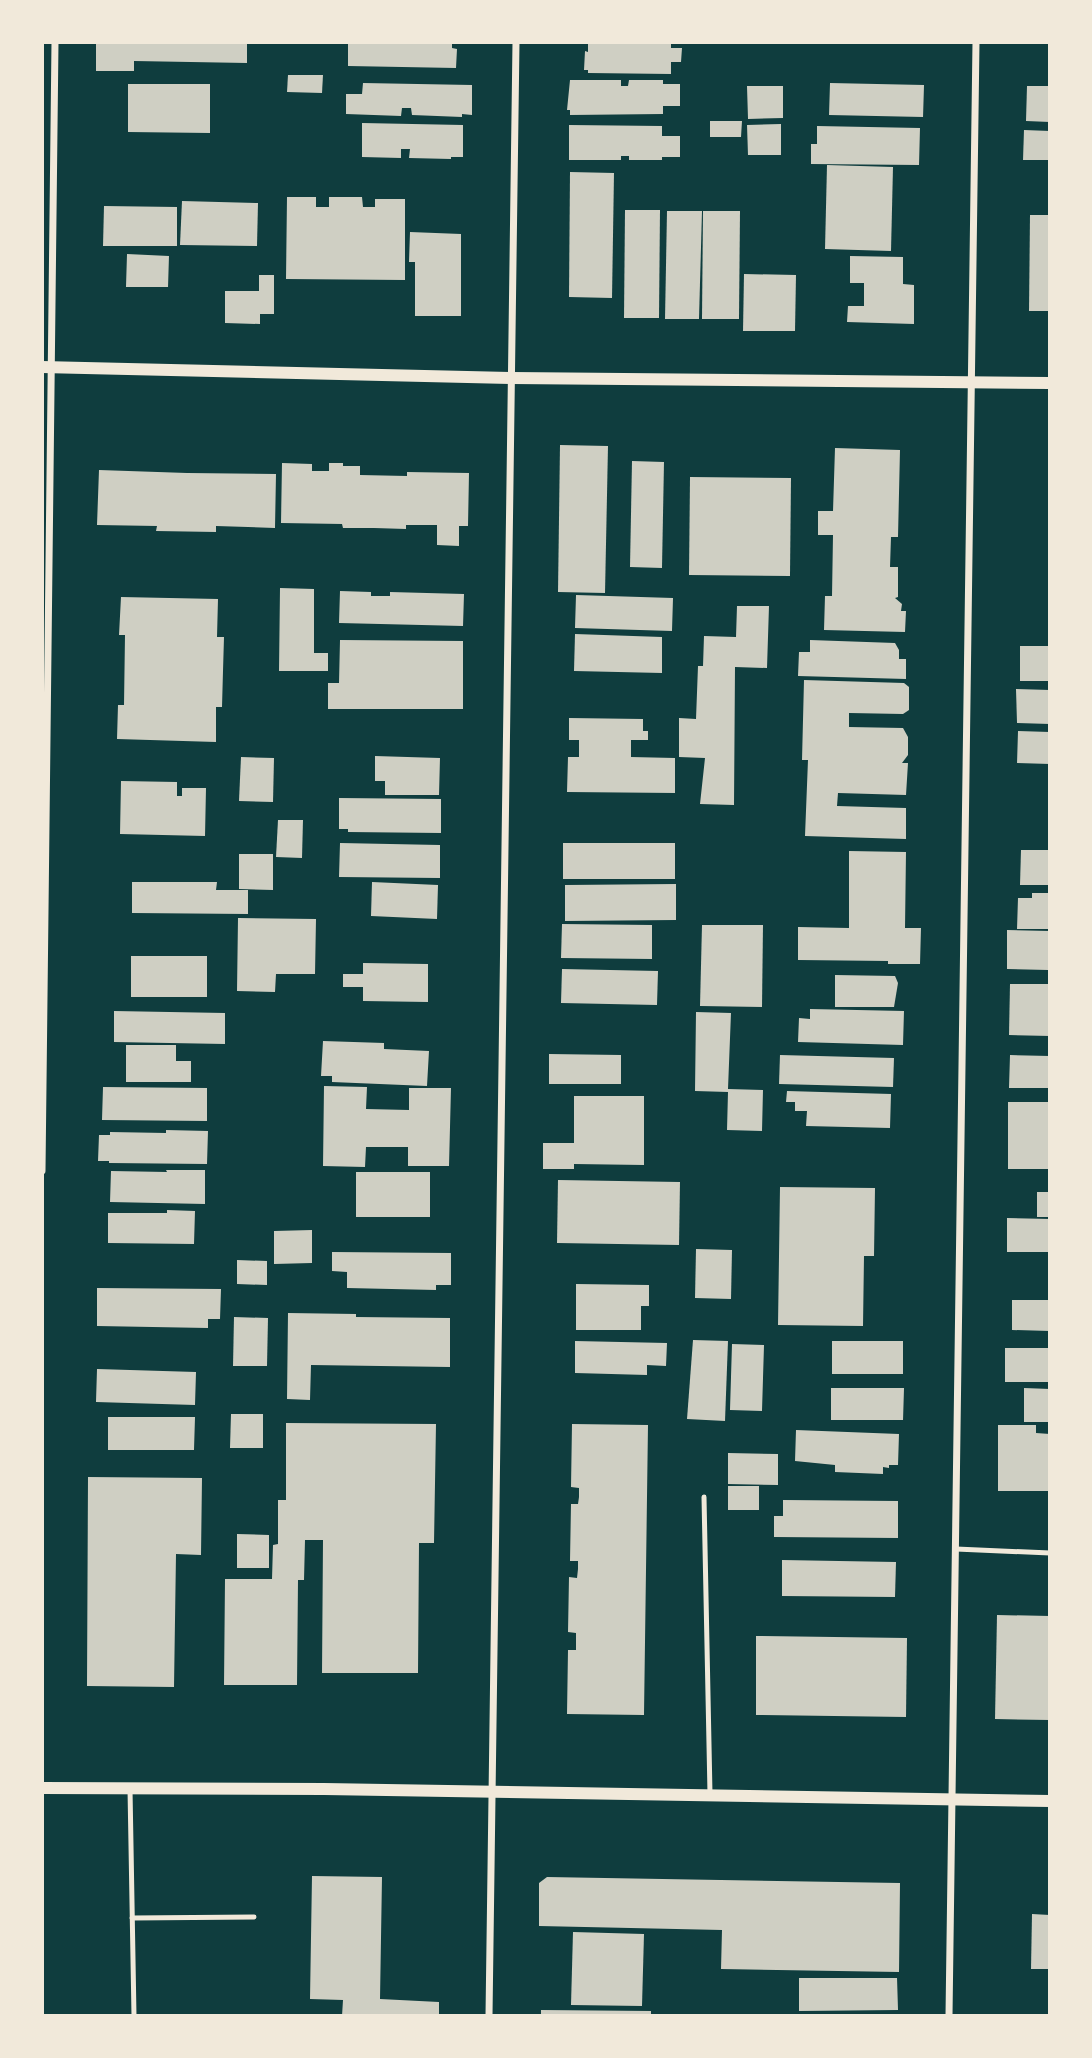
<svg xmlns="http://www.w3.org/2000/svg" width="1092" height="2058" font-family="Merriweather,serif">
  <rect width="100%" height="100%" fill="#0f3d3e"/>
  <!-- building -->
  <g fill="#cfcfc3">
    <path d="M96 42H247V63L134 61V71H96Z"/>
    <path d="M348 42H452V48L457 49 456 68 348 66Z"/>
    <path d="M588 42H671V48H682L681 62H671V74L588 73V70H584L585 51 588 52Z"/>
    <path d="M288 75H323L322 93 287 92Z"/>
    <path d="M570 80H621V86H628L629 80H663V84H680V106H663V114L570 115V110H567Z"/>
    <path d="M363 83 472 85V115L462 114V117L412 115 411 108H402L401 116 346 114V94H362Z"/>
    <path d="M830 83 924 85 923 117 829 115Z"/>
    <path d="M128 84H210V133L128 132Z"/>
    <path d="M747 86H783V118L748 119Z"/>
    <path d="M1027 86H1050V122L1026 121Z"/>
    <path d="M710 121H742L741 137H710Z"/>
    <path d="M362 123 463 125V157H451V159L409 158 410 149H401V158L362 157Z"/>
    <path d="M781 124V155H748L747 125Z"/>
    <path d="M569 125 662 126V136H680V157H662V160H629V156H621V160H569Z"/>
    <path d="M817 126 920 128 919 165 811 164V144H817Z"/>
    <path d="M1024 130 1050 131V160H1023Z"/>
    <path d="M827 165 893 167 891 251 825 249Z"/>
    <path d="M570 172 614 173 612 298 569 297Z"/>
    <path d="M287 197H316V207H329V197H362L363 207H375V199H405V280L286 279Z"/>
    <path d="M182 201 258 203 257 246 180 245Z"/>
    <path d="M104 206 177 207V246H103Z"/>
    <path d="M625 210H660L659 318H624Z"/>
    <path d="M667 211H702L699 319H665Z"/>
    <path d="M703 211H740L739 319H702Z"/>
    <path d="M1030 215H1050V311H1029Z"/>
    <path d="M410 232 461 234V316H415V262H409Z"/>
    <path d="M127 254 169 256 168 287H126Z"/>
    <path d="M850 256 903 257V284L914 285V324L847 322 848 306H864V283H850Z"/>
    <path d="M744 274 796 275 795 331H743Z"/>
    <path d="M259 275H274V314H260V324L225 323V291H259Z"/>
    <path d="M560 445 608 446 605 593 558 592Z"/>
    <path d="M835 448 900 450 898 537H891L890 567H898V597L895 598 902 604 901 611H906L905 632 824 630 825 596H832L833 535H818V511H833Z"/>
    <path d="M632 461 664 462 662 568 630 567Z"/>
    <path d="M282 463 312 464V471H329V463H343V466H360V475L407 476V472L469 473 468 526H459V546L437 545V525H406V529L374 528H343L342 524 281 523Z"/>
    <path d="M99 470 187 473 276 474 275 528 216 526V532L156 531 157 526 97 525Z"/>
    <path d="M690 477 791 478 790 576 689 575Z"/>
    <path d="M280 588 314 589V653H328V671H279Z"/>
    <path d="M340 591 371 592V596H390V592L464 594 463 626 339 623Z"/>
    <path d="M576 595 673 598 672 631 575 628Z"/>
    <path d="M121 597 218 599 217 637H224L223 671 222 707H216V742L117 739 118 705H124L125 635H119Z"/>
    <path d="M737 606H769L767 668 735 667 734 805 700 804 705 758 679 757V718L696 719 698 666H703L704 636 736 637Z"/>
    <path d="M575 634 662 637V673L574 671Z"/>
    <path d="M340 640 463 641V709H328V683H339Z"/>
    <path d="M810 640 895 643 899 650V659H906V679L798 676 799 652H810Z"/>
    <rect x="1020" y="646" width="30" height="35"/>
    <path d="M804 680 904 683 909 687V710L903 714 849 713V727L903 728 908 737V755L902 763H908L906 795 838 793 837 806 906 808V839L805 836 808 760H802Z"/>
    <path d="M1016 689 1050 690V724L1017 723Z"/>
    <path d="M569 718 643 719V731H648V740H631V757L675 758V793L567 792 568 757H579V740H569Z"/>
    <path d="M1018 731 1050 732V764L1017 763Z"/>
    <path d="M375 756 440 758 439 795H385V781H375Z"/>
    <path d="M241 757 274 758 273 802 239 801Z"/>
    <path d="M121 781 177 782V796H182V788H206L205 836 120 834Z"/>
    <path d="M339 798 441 799V833L348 832V829H339Z"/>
    <path d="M278 820H303L302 858 276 857Z"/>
    <path d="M340 843 440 845V878L339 877Z"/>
    <rect x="563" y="843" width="112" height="36"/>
    <path d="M1021 850H1050V885H1020Z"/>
    <path d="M849 851 906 852 905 928H921L920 964H888V961L798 960V927L849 928Z"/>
    <path d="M239 854H273V890L239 889Z"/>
    <path d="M132 882H217L216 890H248V914L132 913Z"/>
    <path d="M372 882 438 885 437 919 371 916Z"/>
    <path d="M676 884V920L565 921V885Z"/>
    <path d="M1032 893H1050V929H1017L1018 898H1032Z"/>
    <path d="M238 918 316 919 315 974H276L275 992 237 991Z"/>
    <path d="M562 924 652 925V959L561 958Z"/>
    <path d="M702 925H763L762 1007 700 1006Z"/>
    <path d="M1007 930 1050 931 1048 970 1007 969Z"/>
    <rect x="131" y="956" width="76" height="41"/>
    <path d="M363 963 428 964V1002L363 1001V987H343V974H363Z"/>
    <path d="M562 969 658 971 657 1005 561 1003Z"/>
    <path d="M835 975 895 976 898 983 894 1007H835Z"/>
    <path d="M1010 984H1050V1036L1009 1035Z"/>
    <path d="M810 1009 904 1011 903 1045 798 1042 799 1018 810 1019Z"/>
    <path d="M114 1011 225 1013V1044L114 1042Z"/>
    <path d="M696 1012 731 1013 728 1089 763 1090 762 1131 727 1130 728 1092 695 1091Z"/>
    <path d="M323 1041 384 1043V1049L429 1051 427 1086 332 1082V1076H321Z"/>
    <path d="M126 1045H176V1061H191V1082H126Z"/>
    <path d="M549 1054 621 1055V1084H549Z"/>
    <path d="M780 1055 894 1058 893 1087 779 1084Z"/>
    <path d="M1010 1055 1050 1056V1088H1009Z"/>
    <path d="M324 1086 367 1087 366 1109 409 1110V1088H451L449 1166H408V1147H366L365 1167 323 1166Z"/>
    <path d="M103 1087 207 1088V1121L102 1120Z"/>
    <path d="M787 1091 891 1094 890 1128 806 1126 807 1111H795V1102H786Z"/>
    <path d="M574 1096H644V1165L574 1164V1169H543V1143H574Z"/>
    <rect x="1008" y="1102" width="42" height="67"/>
    <path d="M166 1130 208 1131 207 1164 109 1163V1161H98L99 1135H110V1132L166 1133Z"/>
    <path d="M166 1170H205V1204L110 1202 111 1171 167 1172Z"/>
    <rect x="356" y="1172" width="74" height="45"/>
    <path d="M558 1180 680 1182 679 1245 557 1243Z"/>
    <path d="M780 1187 875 1188 874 1256H864L863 1326 778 1325Z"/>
    <rect x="1037" y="1192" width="13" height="25"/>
    <path d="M167 1210 195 1211 194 1244 108 1243V1213H167Z"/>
    <path d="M1007 1218 1050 1219V1252H1007Z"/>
    <path d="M312 1230V1263L274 1264V1231Z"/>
    <path d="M696 1249 732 1250 731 1299 695 1298Z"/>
    <path d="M332 1252 451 1253V1285H436V1290L347 1288V1272L332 1271Z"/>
    <path d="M237 1260 267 1261V1285L237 1284Z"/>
    <path d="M576 1284 649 1285V1306H641V1330H576Z"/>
    <path d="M97 1288 221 1289 220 1319H208V1328L97 1326Z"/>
    <path d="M1012 1300H1050V1331L1012 1330Z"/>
    <path d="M288 1313 356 1314V1317L450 1318V1367L311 1365 310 1400 287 1399Z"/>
    <path d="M234 1317 268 1318 267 1366H233Z"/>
    <path d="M693 1340 728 1341 725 1421 687 1419Z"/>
    <path d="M575 1341 667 1343 666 1366 647 1365V1375L575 1373Z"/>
    <rect x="832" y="1341" width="71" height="33"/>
    <path d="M732 1344 764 1345 762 1411 730 1410Z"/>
    <rect x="1005" y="1348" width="45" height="34"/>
    <path d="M97 1369 196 1372 195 1405 96 1402Z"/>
    <path d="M831 1388H904L903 1420H831Z"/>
    <path d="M1024 1388 1050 1389V1422H1024Z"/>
    <path d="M231 1414H263V1448H230Z"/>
    <path d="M108 1417H195L194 1450H108Z"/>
    <path d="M286 1423 436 1424 434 1543H419L418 1673H322L323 1540H305L304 1580H298L297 1685H224L225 1579H272L273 1545 278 1544V1500H286Z"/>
    <path d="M572 1424 648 1425 644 1715 567 1714 568 1650H576V1633L568 1632 569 1577 577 1578 578 1569V1561H570L571 1504H578L579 1497V1488L571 1487Z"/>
    <path d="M998 1425H1036V1433L1050 1434V1491H998Z"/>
    <path d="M796 1430 899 1434 898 1465H889V1468L883 1467V1474L835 1472V1465L795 1461Z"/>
    <path d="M728 1453 778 1454V1485L728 1484Z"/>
    <path d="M88 1477 202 1478 201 1555 176 1554 174 1687 87 1686Z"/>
    <rect x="728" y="1486" width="31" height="24"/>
    <path d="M783 1500 898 1501V1538L774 1537V1516H783Z"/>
    <path d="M237 1534 269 1535V1568H237Z"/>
    <path d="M782 1560 896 1562 895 1597 782 1596Z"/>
    <path d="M997 1615 1050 1616V1720L995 1719Z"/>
    <path d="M756 1636 907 1638 906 1717 756 1715Z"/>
    <path d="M312 1876 382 1877 380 1999 439 2002V2016H342L343 2000 310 1999Z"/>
    <path d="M547 1877 900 1883 899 1972 721 1969 722 1930 539 1926V1883Z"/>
    <path d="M1032 1914 1050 1915V1969H1031Z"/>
    <path d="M573 1932 644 1934 642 2006 571 2005Z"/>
    <path d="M799 1978H897L898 2010 799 2011Z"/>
    <path d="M541 2010 651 2011V2016H541Z"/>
  </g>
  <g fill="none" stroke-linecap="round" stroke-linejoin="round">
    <!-- service -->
    <g stroke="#f1e9da" stroke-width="5">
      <path d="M704 1497 710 1794"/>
      <path d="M956 1549 1050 1553"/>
      <path d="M130 1789 134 2016"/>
      <path d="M132 1918 254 1917"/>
    </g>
    <!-- minor -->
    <g stroke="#f1e9da" stroke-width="7">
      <path d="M42 1171 55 42"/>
      <path d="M489 2016 516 42"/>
      <path d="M949 2016 976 42"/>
    </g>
    <!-- tertiary -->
    <g stroke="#f1e9da" stroke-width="12">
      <path d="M42 367 512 378 1050 383"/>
      <path d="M42 1788 324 1789 1050 1801"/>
    </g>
  </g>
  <!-- border -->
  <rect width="1092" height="2058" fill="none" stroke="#f1e9da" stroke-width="88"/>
</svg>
